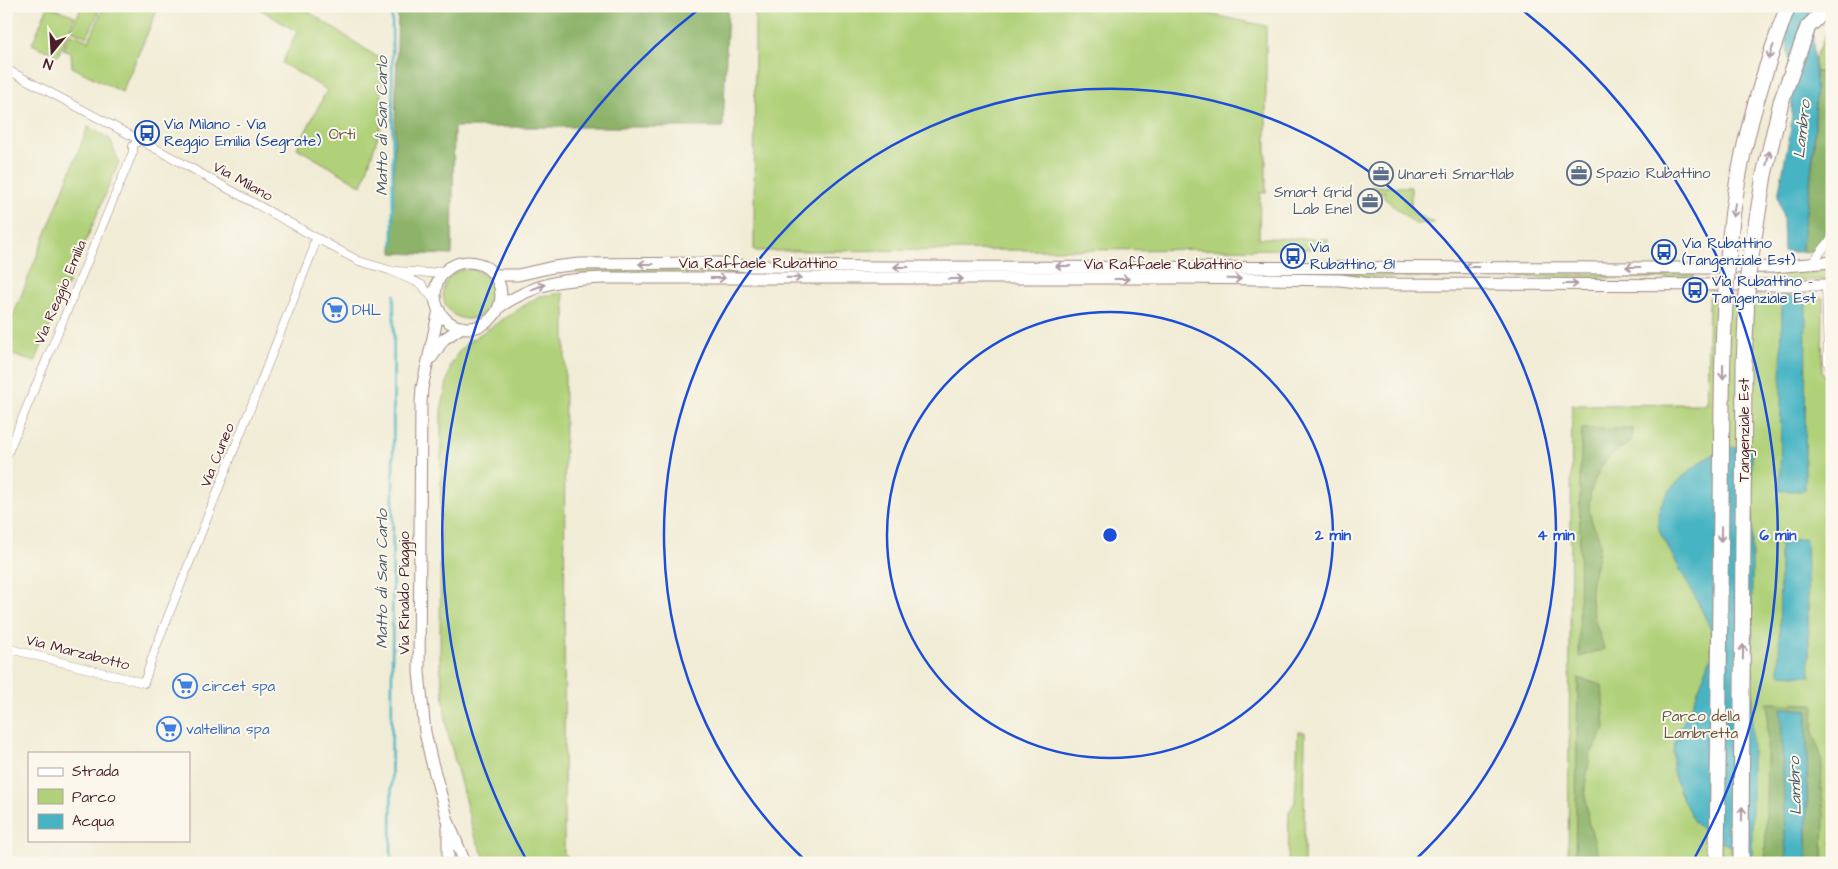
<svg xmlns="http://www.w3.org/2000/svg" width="1838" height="869" font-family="'Architects Daughter',sans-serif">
  <rect width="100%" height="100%" fill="#fbf7ec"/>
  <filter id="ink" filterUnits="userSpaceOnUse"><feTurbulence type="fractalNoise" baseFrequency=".02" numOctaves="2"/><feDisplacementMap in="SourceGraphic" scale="10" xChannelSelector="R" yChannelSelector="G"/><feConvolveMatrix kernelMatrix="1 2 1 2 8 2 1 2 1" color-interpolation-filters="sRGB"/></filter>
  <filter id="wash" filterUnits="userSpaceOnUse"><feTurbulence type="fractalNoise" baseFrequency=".0096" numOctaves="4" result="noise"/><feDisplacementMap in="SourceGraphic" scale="20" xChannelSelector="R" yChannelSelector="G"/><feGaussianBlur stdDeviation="1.12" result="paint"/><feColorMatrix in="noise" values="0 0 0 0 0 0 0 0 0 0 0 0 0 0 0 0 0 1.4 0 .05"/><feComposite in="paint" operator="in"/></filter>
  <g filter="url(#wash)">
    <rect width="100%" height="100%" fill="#f1ecd6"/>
    <!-- green -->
    <g fill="#b0d179" stroke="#7d7852">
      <path d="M48 6 75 16 58 56 32 44Z"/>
      <path d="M82 6H86L99 12 87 37 71 30Z"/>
      <path d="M104 6H159L122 92 72 67 71 52 63 49 70 33 89 41Z"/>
      <path d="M255 6H300L382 60 381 126 362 186 297 148 327 90 282 63 297 32Z"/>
      <path d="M755 6H1186L1189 10 1266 26V193H1260L1259 238 1328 239 1327 249 754 251Z"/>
      <path d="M1832 19V72H1815V59Z"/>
      <path d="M88 127 110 139 119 162 35 362 6 353V334Z"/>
      <path d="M1371 186 1411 187V211L1434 223 1415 224 1383 197 1385 191H1383L1381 194Z"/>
      <path d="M1832 268V276L1823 280H1773L1769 276 1772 272Z"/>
      <path d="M578 269 1693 274V278L580 274 577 273Z"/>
      <circle cx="468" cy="294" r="25"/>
      <path d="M563 293 565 308 564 854 577 863H489L484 856 474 835 447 730 440 664 441 410 451 365 459 351 468 342 539 296Z"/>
      <path d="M1709 297 1823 298 1822 372 1832 387V863H1568L1572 405 1707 404Z"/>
      <path d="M1298 732H1305L1304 863H1288L1289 812 1295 802Z"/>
    </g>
    <!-- forest -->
    <g fill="#8cb369" stroke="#6b694a">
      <path d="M398 6H728L723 127H454L452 255 392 253Z"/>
      <path d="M1815 72H1832V229L1814 251 1802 252C1802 226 1808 202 1811 176 1816 141 1815 107 1815 72Z"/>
      <path d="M1582 429H1634L1630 443C1625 446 1618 449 1614 453 1596 467 1585 497 1591 519 1594 531 1601 533 1599 548 1598 562 1592 575 1591 589 1589 609 1599 630 1604 649L1579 657 1580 471Z"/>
      <path d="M1578 678 1602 685 1605 729 1590 755 1585 787 1588 821 1601 863H1575Z"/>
      <path d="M1768 703 1814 704 1813 732 1821 756 1822 769 1821 789 1824 813 1823 863H1807V711L1785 839 1787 863H1765Z"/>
    </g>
    <!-- water -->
    <g fill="#47b4c3" stroke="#486a77">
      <path d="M1784 6H1808C1818 61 1817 118 1811 173 1809 200 1802 225 1802 252H1784L1783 217 1778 196 1791 128 1792 106Z"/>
      <path d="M1782 296H1806L1805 491H1780Z"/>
      <path d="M1752 447V858L1706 833 1694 822 1683 800 1673 773V750L1678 733 1693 703 1712 655 1711 630 1699 604 1660 533C1658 525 1657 518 1659 510 1666 486 1705 455 1728 448 1735 446 1744 447 1752 447Z"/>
      <path d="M1806 539 1810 676 1779 674 1780 540Z"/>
      <path d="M1781 708 1807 710V863H1787L1785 839Z"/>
    </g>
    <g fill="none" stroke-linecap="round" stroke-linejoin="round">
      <!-- stream -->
      <g stroke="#47b4c3" stroke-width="2.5">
        <path d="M392 6 393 246"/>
        <path d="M391 863 394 295"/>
      </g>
    </g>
  </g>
  <g filter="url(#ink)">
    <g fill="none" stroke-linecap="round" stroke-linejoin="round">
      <defs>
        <g id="street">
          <path d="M6 69 164 153 342 252 359 261 389 270 414 281 422 285 434 300"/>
          <path d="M1811 264 1832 238"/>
          <path d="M396 271 430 273 445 270"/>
          <path d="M1826 285 1828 362 1832 375"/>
          <path d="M6 457 133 152V146L139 139"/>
          <path d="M6 648 144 683 154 652 313 250V244L318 240"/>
        </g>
        <g id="secondary">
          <circle cx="468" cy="295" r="33"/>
          <path d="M495 275H518L553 267 580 264 719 263 747 266 883 267 1717 268 1773 267 1832 262"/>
          <path d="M499 307C538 282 562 279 607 278H1185L1341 280 1371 284 1826 285 1832 282"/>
          <path d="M439 310 422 388 421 402 419 672 425 732 431 759 448 821 465 863"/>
          <path d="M432 357 444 339 462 327"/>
          <path d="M448 863V828"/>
        </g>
        <path id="highway" d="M1808 27 1829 6"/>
      </defs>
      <!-- street casing -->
      <use href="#street" stroke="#9e8680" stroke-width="9"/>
      <!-- secondary casing -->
      <use href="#secondary" stroke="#9e8680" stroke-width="13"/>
      <!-- highway casing -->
      <use href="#highway" stroke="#9e8680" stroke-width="17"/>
      <!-- street -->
      <use href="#street" stroke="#fff" stroke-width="8"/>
      <!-- secondary -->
      <use href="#secondary" stroke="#fff" stroke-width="11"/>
      <!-- highway -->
      <use href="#highway" stroke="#fff" stroke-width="15"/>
      <defs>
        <g id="highway-bridge">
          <path d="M1717 863C1719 744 1720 625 1721 506 1722 417 1721 327 1730 237 1737 158 1760 81 1788 6"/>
          <path d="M1741 863 1744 363 1748 275 1764 175 1781 102 1808 27"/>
        </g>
      </defs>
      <!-- highway-bridge casing -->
      <use href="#highway-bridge" stroke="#9e8680" stroke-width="17" stroke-linecap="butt"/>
      <!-- highway-bridge -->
      <use href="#highway-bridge" stroke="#fff" stroke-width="15"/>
    </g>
    <!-- one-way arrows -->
    <defs><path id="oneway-shaft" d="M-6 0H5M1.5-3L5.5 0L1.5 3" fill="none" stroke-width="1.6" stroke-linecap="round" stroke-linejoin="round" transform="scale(1.25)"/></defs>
    <g stroke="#ae9aa0">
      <use href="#oneway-shaft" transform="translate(1771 52) rotate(110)"/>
      <use href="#oneway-shaft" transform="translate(1768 158) rotate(-77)"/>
      <use href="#oneway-shaft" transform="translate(1734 210) rotate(99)"/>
      <use href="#oneway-shaft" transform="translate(646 264) rotate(180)"/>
      <use href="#oneway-shaft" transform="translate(1063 266) rotate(180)"/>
      <use href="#oneway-shaft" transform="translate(901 267) rotate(180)"/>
      <use href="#oneway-shaft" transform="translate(1471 267) rotate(-180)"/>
      <use href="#oneway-shaft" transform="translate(1633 267) rotate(-180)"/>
      <use href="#oneway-shaft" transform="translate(718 278)"/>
      <use href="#oneway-shaft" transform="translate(794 278) rotate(1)"/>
      <use href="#oneway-shaft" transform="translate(956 279)"/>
      <use href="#oneway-shaft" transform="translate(1122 279)"/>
      <use href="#oneway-shaft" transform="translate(1234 279) rotate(1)"/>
      <use href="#oneway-shaft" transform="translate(1571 284)"/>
      <use href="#oneway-shaft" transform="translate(538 287) rotate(-19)"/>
      <use href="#oneway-shaft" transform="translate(1723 372) rotate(91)"/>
      <use href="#oneway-shaft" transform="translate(1721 534) rotate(91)"/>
      <use href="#oneway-shaft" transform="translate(1743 652) rotate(-90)"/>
      <use href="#oneway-shaft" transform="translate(1742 814) rotate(-89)"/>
    </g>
  </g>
  <!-- distance rings -->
  <g fill="none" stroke="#1d4ed8" stroke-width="2.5">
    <circle cx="1110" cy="535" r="223"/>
    <path d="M806 861A446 446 0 1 1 1414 861"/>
    <path d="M526 859A668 668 0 0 1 699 9M1521 9A668 668 0 0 1 1694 859"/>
  </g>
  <!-- icons -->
  <defs>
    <symbol id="bus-ring" viewBox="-11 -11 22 22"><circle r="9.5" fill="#fbf7ec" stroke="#1a4fb4" stroke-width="1.5"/><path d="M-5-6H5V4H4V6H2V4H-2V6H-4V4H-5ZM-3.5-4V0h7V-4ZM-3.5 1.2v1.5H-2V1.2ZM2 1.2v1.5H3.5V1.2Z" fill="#1a4fb4"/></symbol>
    <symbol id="office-ring" viewBox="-11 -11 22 22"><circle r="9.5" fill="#fbf7ec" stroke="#5c6f8a" stroke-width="1.5"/><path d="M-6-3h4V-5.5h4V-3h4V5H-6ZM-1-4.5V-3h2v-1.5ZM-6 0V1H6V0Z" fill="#5c6f8a"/></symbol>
    <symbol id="supermarket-ring" viewBox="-11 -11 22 22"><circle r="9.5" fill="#fbf7ec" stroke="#3f7fe0" stroke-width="1.5"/><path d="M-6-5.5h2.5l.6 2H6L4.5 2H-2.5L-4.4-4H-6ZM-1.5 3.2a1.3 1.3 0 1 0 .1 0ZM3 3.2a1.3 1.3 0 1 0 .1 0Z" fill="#3f7fe0"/></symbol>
  </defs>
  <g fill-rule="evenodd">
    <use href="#bus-ring" x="133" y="119" width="28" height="28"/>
    <use href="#office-ring" x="1565" y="159" width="28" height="28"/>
    <use href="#office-ring" x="1367" y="160" width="28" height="28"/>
    <use href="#office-ring" x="1356" y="187" width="28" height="28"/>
    <use href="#bus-ring" x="1650" y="238" width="28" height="28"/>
    <use href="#bus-ring" x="1279" y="242" width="28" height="28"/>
    <use href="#bus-ring" x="1681" y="276" width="28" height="28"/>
    <use href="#supermarket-ring" x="321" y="296" width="28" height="28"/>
    <use href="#supermarket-ring" x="171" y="672" width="28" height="28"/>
    <use href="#supermarket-ring" x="155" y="715" width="28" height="28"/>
  </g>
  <g text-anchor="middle" stroke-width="4" stroke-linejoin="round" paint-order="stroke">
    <!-- transit labels -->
    <g font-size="15" fill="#164399" stroke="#fbf7ec" text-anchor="start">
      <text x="164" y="129">Via Milano - Via<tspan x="164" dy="17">Reggio Emilia (Segrate)</tspan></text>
      <text x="1682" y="248">Via Rubattino<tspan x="1682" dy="17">(Tangenziale Est)</tspan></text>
      <text x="1310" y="252">Via<tspan x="1310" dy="17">Rubattino, 81</tspan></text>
      <text x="1712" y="286">Via Rubattino -<tspan x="1712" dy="17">Tangenziale Est</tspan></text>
    </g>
    <!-- park labels -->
    <g font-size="15" fill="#695442" stroke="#fbf7ec">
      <text x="342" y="139">Orti</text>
      <text x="1701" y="721">Parco della<tspan x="1701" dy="17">Lambretta</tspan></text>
    </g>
    <!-- service labels -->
    <g font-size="15" fill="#4e5e75" stroke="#fbf7ec" text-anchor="start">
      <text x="1596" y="178">Spazio Rubattino</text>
      <text x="1398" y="179">Unareti Smartlab</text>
      <text x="1352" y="197" text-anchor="end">Smart Grid<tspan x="1352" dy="17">Lab Enel</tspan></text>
    </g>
    <!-- street labels -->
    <g font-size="15" fill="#4a1f2b" stroke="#fbf7ec">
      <text transform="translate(243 181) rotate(29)" y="5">Via Milano</text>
      <text x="758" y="268">Via Raffaele Rubattino</text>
      <text x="1163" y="269">Via Raffaele Rubattino</text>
      <text transform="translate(60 292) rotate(-67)" y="5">Via Reggio Emilia</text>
      <text transform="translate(1744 430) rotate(-90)" y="5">Tangenziale Est</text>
      <text transform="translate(217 455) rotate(-68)" y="5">Via Cuneo</text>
      <text transform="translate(404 593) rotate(-90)" y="5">Via Rinaldo Piaggio</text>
      <text transform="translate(78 652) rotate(14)" y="5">Via Marzabotto</text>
    </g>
    <!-- shop labels -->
    <g font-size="15" fill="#366cbe" stroke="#fbf7ec" text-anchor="start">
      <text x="352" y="315">DHL</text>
      <text x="202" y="691">circet spa</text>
      <text x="186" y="734">valtellina spa</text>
    </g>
    <!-- water labels -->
    <g font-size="16" font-style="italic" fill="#495b68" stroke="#fbf7ec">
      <text transform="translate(381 126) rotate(-90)" y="6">Matto di San Carlo</text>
      <text transform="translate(1801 129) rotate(-84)" y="6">Lambro</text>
      <text transform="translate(381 579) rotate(-90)" y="6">Matto di San Carlo</text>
      <text transform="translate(1794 786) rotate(-92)" y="6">Lambro</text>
    </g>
  </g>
  <circle cx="1110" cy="535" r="8" fill="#1d4ed8" stroke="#fbf7ec" stroke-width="2.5"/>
  <g font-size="15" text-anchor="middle" font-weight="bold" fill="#1d4ed8" stroke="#fbf7ec" stroke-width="4" stroke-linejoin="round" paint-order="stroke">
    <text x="1333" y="540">2 min</text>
    <text x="1556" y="540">4 min</text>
    <text x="1778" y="540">6 min</text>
  </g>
  <!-- margin -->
  <rect width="1838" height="869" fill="none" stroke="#fbf7ec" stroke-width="25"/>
  <!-- legend -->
  <rect x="28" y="752" width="162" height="90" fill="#fbf7ec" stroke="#b4a19f"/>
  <rect x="38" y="768" width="25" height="8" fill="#ffffff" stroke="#b4a19f"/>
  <text x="72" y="776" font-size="15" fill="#4a1f2b">Strada</text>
  <rect x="38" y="789" width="25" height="15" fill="#b0d179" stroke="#b4a19f"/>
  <text x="72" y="802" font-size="15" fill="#4a1f2b">Parco</text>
  <rect x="38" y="814" width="25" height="15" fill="#47b4c3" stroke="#b4a19f"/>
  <text x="72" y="826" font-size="15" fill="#4a1f2b">Acqua</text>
  <!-- north arrow -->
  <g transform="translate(52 52) rotate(198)" stroke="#fbf7ec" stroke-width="4" paint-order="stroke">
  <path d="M0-4L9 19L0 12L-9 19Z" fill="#4a1f2b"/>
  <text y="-8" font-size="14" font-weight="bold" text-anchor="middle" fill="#4a1f2b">N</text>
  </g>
</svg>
